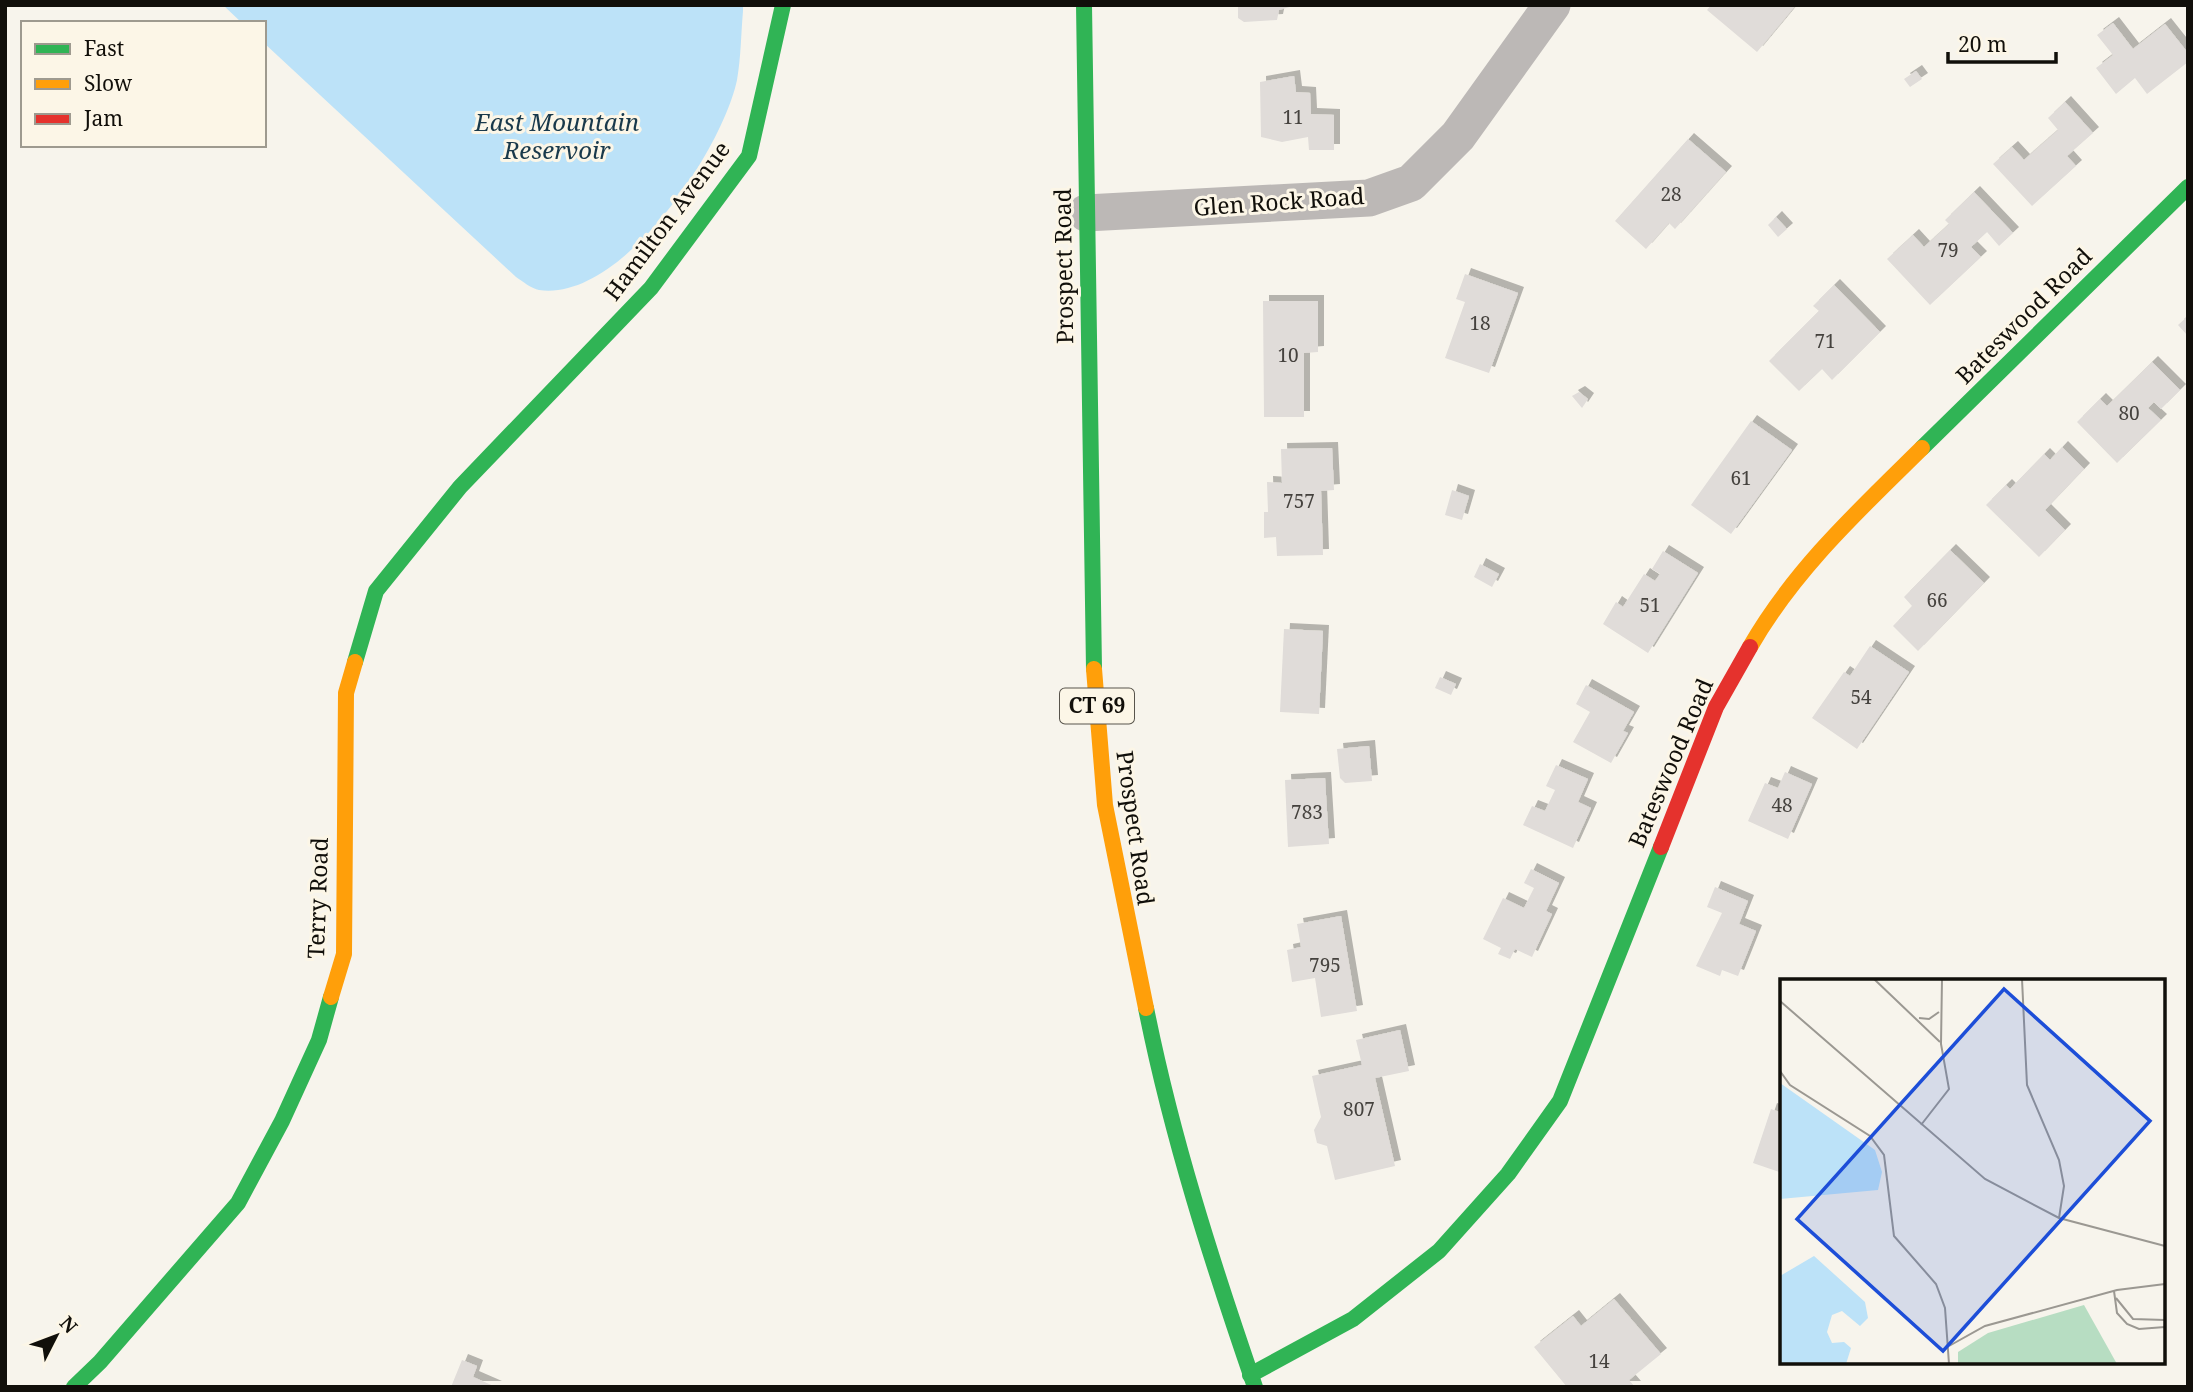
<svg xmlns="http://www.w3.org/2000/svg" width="2193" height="1392" font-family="'Noto Serif',serif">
  <defs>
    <filter id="shadow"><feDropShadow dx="6" dy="-6" stdDeviation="0" flood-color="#0004"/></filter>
  </defs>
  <rect width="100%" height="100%" fill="#f7f4ec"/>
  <!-- water -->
  <path fill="#bce2f8" d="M223 5H743V11C741 33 741 58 737 80 722 150 622 302 539 290 532 289 522 281 516 277L264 43V23H242Z"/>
  <!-- building -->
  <g fill="#e0dcd9" filter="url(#shadow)">
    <path d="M1238 5H1293V6L1279 10 1277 20 1244 22 1238 18Z"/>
    <path d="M1711 5H1796L1757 52 1707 10Z"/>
    <path d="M2113 23 2133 49 2165 24 2188 53V62L2147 94 2135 78 2116 94 2096 68 2113 55 2097 35Z"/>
    <path d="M1916 71 1922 79 1910 87 1904 79Z"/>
    <path d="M1294 76 1296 92 1310 93 1311 114 1334 115V150H1309L1308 137 1282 142 1261 137 1260 82Z"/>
    <path d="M2065 102 2093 133 2067 156 2076 166 2032 206 1993 164 2012 147 2024 160 2058 130 2048 118Z"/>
    <path d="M1688 139 1726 172 1675 229 1669 223 1646 249 1615 221Z"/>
    <path d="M1974 192 2013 233 1999 246 1987 232 1971 247 1981 257 1930 305 1887 259 1913 235 1924 247 1949 224 1945 220Z"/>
    <path d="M1776 217 1787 229 1778 237 1768 225Z"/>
    <path d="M1465 274 1518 293 1489 373 1445 358 1465 302 1456 299Z"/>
    <path d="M1834 285 1880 332 1832 380 1822 369 1799 391 1769 361 1819 311 1813 306Z"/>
    <path d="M1263 301H1318V352L1304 353V417H1264Z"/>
    <path d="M2188 316V336L2178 325Z"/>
    <path d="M2152 362 2180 390 2161 409 2154 402 2148 408 2161 420 2117 463 2077 422 2100 399 2107 406Z"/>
    <path d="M1579 392 1588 399 1582 408 1572 396Z"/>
    <path d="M1751 421 1792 450 1731 534 1691 505Z"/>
    <path d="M2062 447 2084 469 2045 510 2065 530 2039 557 1986 505 2006 485 2010 489 2044 454 2050 460Z"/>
    <path d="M1332 448 1334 490 1321 491 1323 555 1277 556 1276 537 1264 538V512H1268L1267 482 1282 483 1281 449Z"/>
    <path d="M1452 490 1469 496 1462 520 1445 515Z"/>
    <path d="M1950 550 1984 583 1918 651 1893 626 1912 606 1904 597Z"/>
    <path d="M1663 551 1698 573 1648 653 1603 624 1616 602 1623 607 1644 574 1655 581 1660 574 1652 569Z"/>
    <path d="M1480 564 1499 574 1492 587 1474 577Z"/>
    <path d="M1284 629 1323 631 1319 714 1280 712Z"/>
    <path d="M1870 646 1909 672 1857 749 1812 718 1844 672 1850 676Z"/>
    <path d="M1440 677 1456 684 1451 695 1435 688Z"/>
    <path d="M1586 685 1634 712 1623 731 1628 733 1611 763 1573 742 1590 712 1576 704Z"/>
    <path d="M1369 746 1372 781 1345 783 1340 778 1337 749Z"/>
    <path d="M1556 765 1588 779 1578 802 1591 808 1573 848 1523 825 1532 806 1545 811 1555 790 1546 786Z"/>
    <path d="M1785 772 1812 784 1788 839 1748 821 1765 783 1778 788Z"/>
    <path d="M1325 778 1329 844 1288 847 1285 780Z"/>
    <path d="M1531 869 1559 883 1546 911 1552 914 1532 957 1515 949 1510 959 1498 954 1501 948 1483 939 1503 898 1524 908 1534 888 1524 883Z"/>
    <path d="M1715 887 1748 901 1739 924 1756 931 1738 976 1722 970 1720 976 1696 966 1722 913 1707 907Z"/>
    <path d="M1341 916 1357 1011 1321 1017 1315 978 1292 982 1287 950 1301 947 1297 924Z"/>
    <path d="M1400 1030 1409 1071 1375 1078 1395 1166 1335 1180 1327 1146 1317 1143 1314 1130 1321 1117 1312 1076 1362 1065 1356 1040Z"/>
    <path d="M1771 1109 1782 1113V1173L1753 1163Z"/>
    <path d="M1614 1299 1661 1354 1629 1380 1635 1387H1567L1534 1347 1573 1316 1581 1326Z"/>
    <path d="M462 1360 477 1366 473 1377 496 1387H451Z"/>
  </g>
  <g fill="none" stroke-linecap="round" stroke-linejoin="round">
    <!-- street -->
    <path stroke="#bcb8b6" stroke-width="37" d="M1086 213 1369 198 1411 183 1458 136 1552 5"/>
    <!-- fast -->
    <g stroke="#30b455" stroke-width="16">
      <path d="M1084 5 1094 669"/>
      <path d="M1922 448 2188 187"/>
      <path d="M355 662 376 591 460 487 651 288 749 156 783 5"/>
      <path d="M1146 1008C1172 1138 1212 1262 1255 1387"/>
      <path d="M1250 1375 1353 1319 1439 1251 1508 1174 1560 1101 1661 847"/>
      <path d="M74 1387 100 1362 238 1203 282 1121 319 1040 331 997"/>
    </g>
    <!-- slow -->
    <g stroke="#ff9f0a" stroke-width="16">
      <path d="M1750 647C1794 570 1859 510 1922 448"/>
      <path d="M1094 669 1105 805 1146 1008"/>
      <path d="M331 997 344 954 346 693 355 662"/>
    </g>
    <!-- jam -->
    <path stroke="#e5322d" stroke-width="16" d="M1661 847 1716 707 1750 647"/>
  </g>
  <g text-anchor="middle" stroke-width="6" stroke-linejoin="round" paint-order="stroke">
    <!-- number labels -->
    <g font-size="19" fill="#45423e">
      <text x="1293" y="124">11</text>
      <text x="1671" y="201">28</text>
      <text x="1948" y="257">79</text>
      <text x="1480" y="330">18</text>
      <text x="1825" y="348">71</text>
      <text x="1288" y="362">10</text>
      <text x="2129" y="420">80</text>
      <text x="1741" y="485">61</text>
      <text x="1299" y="508">757</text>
      <text x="1937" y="607">66</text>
      <text x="1650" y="612">51</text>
      <text x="1861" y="704">54</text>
      <text x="1782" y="812">48</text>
      <text x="1307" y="819">783</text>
      <text x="1325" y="972">795</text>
      <text x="1359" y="1116">807</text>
      <text x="1599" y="1368">14</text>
    </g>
    <!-- shield labels -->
    <rect fill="#fcf6e7" stroke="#58544c" stroke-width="2" x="1060" y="688.5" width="74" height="35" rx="5"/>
    <g font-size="21" font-weight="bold" fill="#110f0a">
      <text x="1097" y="713">CT 69</text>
    </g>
    <!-- street labels -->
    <g font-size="23" fill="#110f0a" stroke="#fcf6e7">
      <text transform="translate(1279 202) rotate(-4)" y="8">Glen Rock Road</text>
      <text transform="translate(667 221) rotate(-53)" y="8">Hamilton Avenue</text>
      <text transform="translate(1064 266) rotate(-91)" y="8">Prospect Road</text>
      <text transform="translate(2024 316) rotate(-45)" y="8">Bateswood Road</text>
      <text transform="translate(1671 763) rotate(-67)" y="8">Bateswood Road</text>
      <text transform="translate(1135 828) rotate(82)" y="8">Prospect Road</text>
      <text transform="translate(318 898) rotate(-88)" y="8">Terry Road</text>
    </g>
    <!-- water labels -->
    <g font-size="24" font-style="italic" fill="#19394b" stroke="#fcf6e7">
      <text x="557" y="131">East Mountain<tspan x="557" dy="28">Reservoir</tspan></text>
    </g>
  </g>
  <!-- overview -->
  <g transform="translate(1780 979)">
    <rect width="385" height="385" fill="#f7f4ec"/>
    <path d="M304 326 337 385H178V373L208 354Z" fill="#b7ddc2"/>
    <path d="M0 104 95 171 102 193 98 211 0 220ZM34 277 85 323 88 339 80 347 62 332 52 336 47 353 52 364 64 363 71 369 66 385H0V297Z" fill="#bce2f8"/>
    <path fill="none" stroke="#9b9892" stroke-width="2" d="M94 0 160 63M242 0 247 106 279 181 284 207 279 239M0 22 205 200 279 239 385 267M139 39 149 40 159 33M0 92 10 106 90 157 104 176 114 257 156 305 165 329 169 385M141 146 169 110 161 65 162 0M334 312 337 334 347 345 359 350 385 348M336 319 353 340 385 341M169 367 205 347 337 311 385 305"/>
    <path fill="#1d4ed8" fill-opacity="0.15" stroke="#1d4ed8" stroke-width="3.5" d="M224 10 370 142 163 372 17 240Z"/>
    <rect width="385" height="385" fill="none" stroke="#110f0a" stroke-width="3.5"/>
  </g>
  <!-- border -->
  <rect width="2193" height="1392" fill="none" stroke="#110f0a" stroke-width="14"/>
  <!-- legend -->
  <rect x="21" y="21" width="245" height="126" fill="#fcf6e7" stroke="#9e9a8f" stroke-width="2"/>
  <rect x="35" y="44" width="35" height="10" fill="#30b455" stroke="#9e9a8f" stroke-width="2"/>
  <text x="84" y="56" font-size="21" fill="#110f0a">Fast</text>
  <rect x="35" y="79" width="35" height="10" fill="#ff9f0a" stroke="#9e9a8f" stroke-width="2"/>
  <text x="84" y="91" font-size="21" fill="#110f0a">Slow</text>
  <rect x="35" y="114" width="35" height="10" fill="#e5322d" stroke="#9e9a8f" stroke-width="2"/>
  <text x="84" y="126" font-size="21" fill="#110f0a">Jam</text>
  <!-- north arrow -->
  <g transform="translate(56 1336) rotate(48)" stroke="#fcf6e7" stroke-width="5" paint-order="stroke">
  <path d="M0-5L12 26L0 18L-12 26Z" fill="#110f0a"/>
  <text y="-10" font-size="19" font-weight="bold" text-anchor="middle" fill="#110f0a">N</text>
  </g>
  <!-- scale -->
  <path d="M1948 52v10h108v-10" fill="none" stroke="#110f0a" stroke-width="3.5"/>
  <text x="1958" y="52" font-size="21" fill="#110f0a" stroke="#fcf6e7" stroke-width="5" paint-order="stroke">20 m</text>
</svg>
